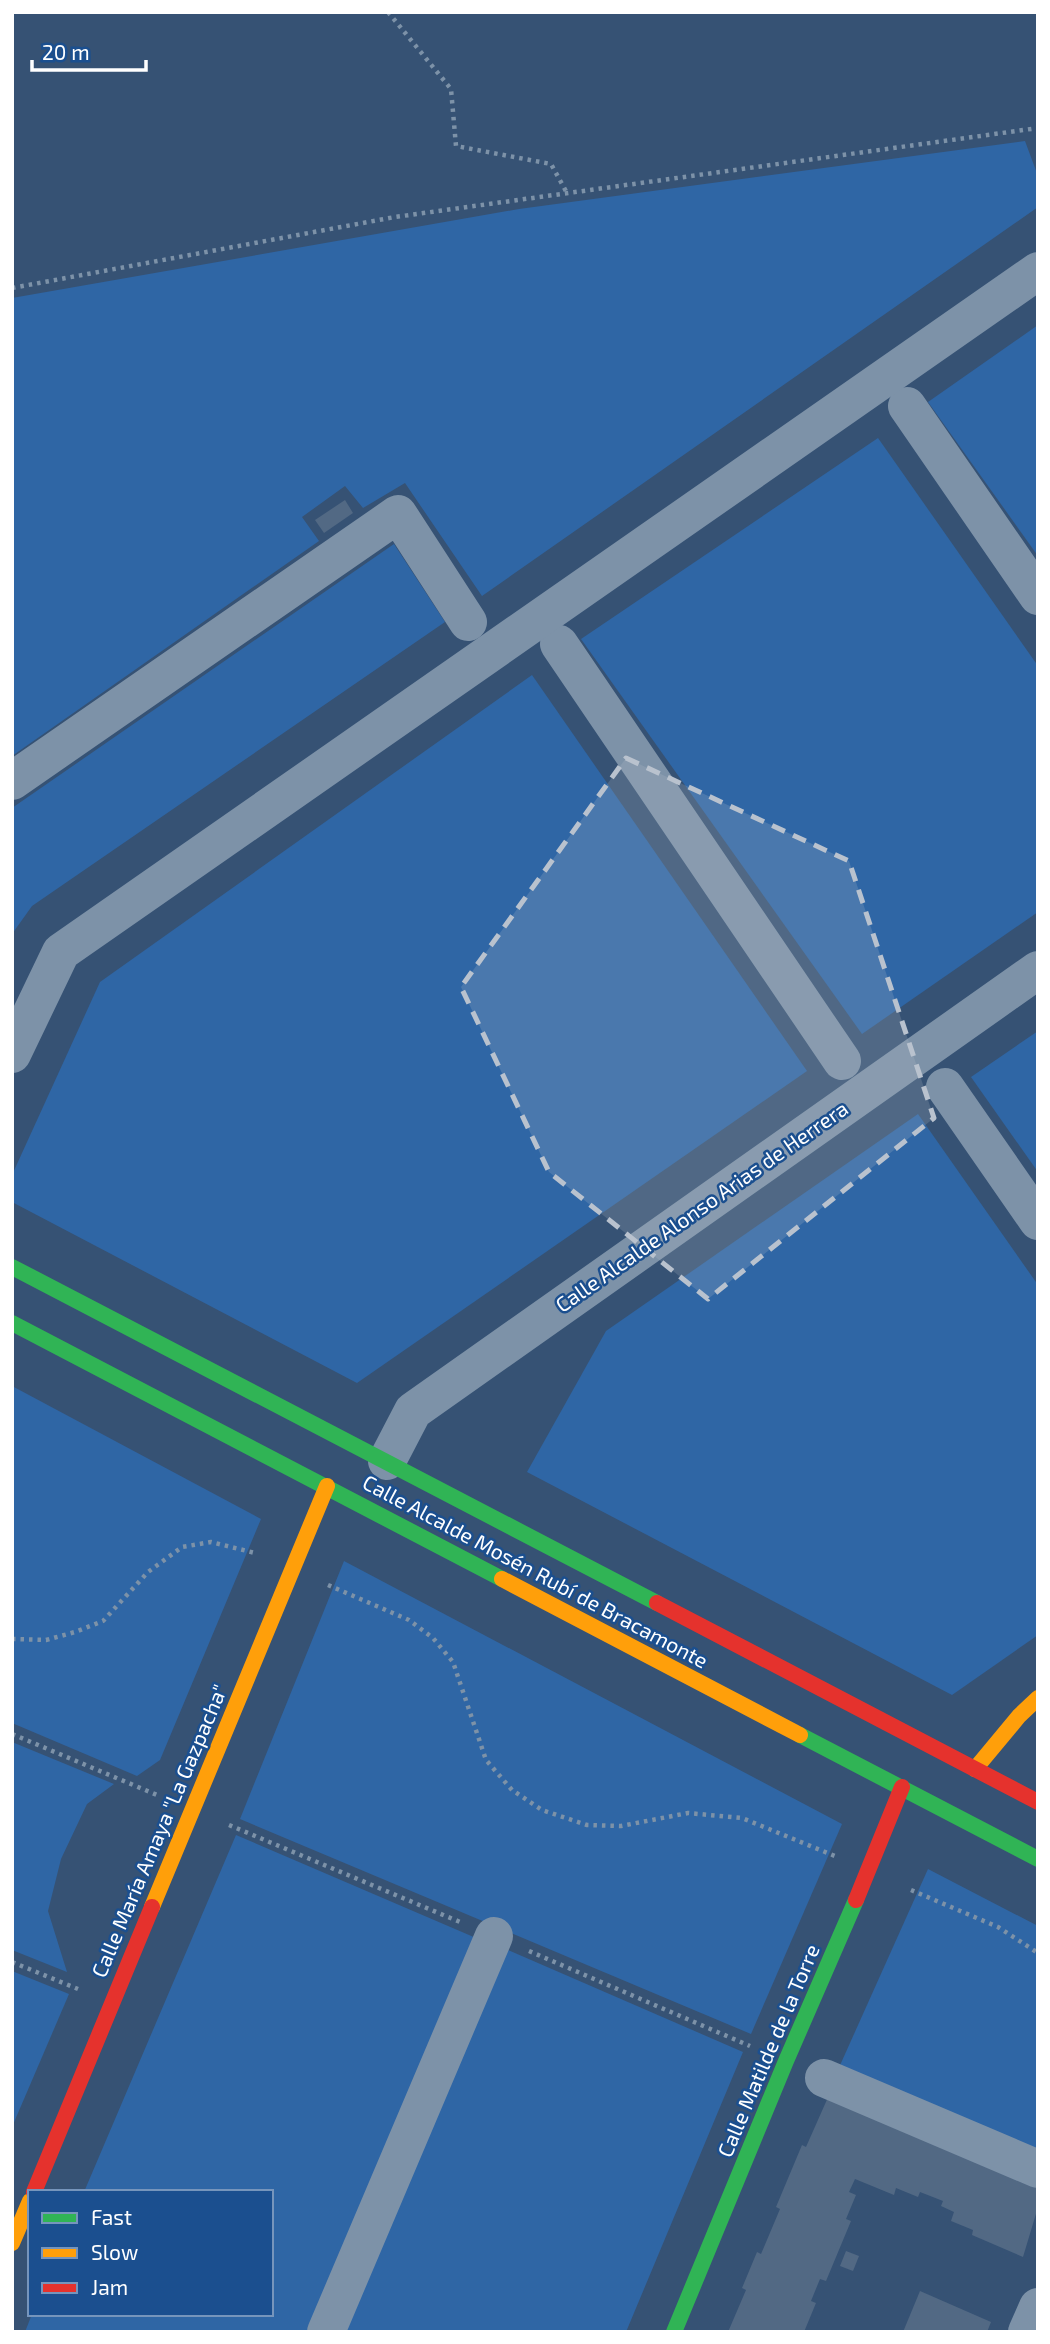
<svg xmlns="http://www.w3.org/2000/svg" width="1050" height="2344" font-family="'Exo 2',sans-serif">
  <rect width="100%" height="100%" fill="#365274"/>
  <!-- green -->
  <g fill="#2f66a5">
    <path d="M1025 141 1038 176V207L482 596 405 483 363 508 345 486 302 517 319 541 12 756V298L519 209Z"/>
    <path d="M1038 325V556L928 402Z"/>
    <path d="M878 438 1038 666V912L862 1034 581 639Z"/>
    <path d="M394 544 445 622 32 906 12 934V808Z"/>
    <path d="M532 675 807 1071 357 1383 12 1202V1175L100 982Z"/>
    <path d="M1038 1031V1172L971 1077Z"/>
    <path d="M918 1114 1038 1285V1635L952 1695 527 1472 606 1331Z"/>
    <path d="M12 1386 261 1519 160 1760 137 1776 12 1723Z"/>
    <path d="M344 1561 842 1824 751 2034 240 1819Z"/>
    <path d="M12 1742 114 1784 87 1804 61 1859 48 1911 67 1972 12 1950Z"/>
    <path d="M236 1835 483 1941 317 2332H25L32 2314H271V2192H84Z"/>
    <path d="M928 1869 1038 1926V2158L837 2072Z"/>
    <path d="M499 1946 743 2052 626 2332H336Z"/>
    <path d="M12 1971 69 1994 12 2127Z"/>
  </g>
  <!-- building -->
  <g fill="#526984">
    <path d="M345 500 353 513 324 533 315 520Z"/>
    <path d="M833 2086 1038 2173V2207L1023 2257 972 2235 973 2230 951 2221 954 2212 941 2206 943 2201 920 2192 918 2197 896 2188 894 2195 855 2179 849 2192 856 2195 846 2219 851 2221 826 2281 820 2279 811 2301 816 2303 804 2332H728L746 2290 742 2288 757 2252 761 2254 780 2209 776 2207 802 2145 806 2147Z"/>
    <path d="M846 2251 859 2256 853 2271 840 2266Z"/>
    <path d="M920 2291 991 2322 987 2332H903Z"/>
  </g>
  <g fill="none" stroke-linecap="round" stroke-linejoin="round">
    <!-- path -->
    <g stroke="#7d92a8" stroke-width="4.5" stroke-dasharray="3.5 5" stroke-linecap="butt">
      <path d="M388 12 451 89 456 146 551 164 567 193"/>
      <path d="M12 288 395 217 1038 128"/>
      <path d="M328 1585 409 1620 433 1638 453 1662 486 1760 512 1790 542 1810 587 1825 621 1826 688 1813 742 1818 835 1856"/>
      <path d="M12 1639 46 1640 75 1632 103 1621 148 1572 182 1547 211 1542 255 1553"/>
      <path d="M12 1734 157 1795"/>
      <path d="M229 1825 460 1922"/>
      <path d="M911 1890 998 1927 1038 1953"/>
      <path d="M529 1951 750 2046"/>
      <path d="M12 1962 78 1989"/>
    </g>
    <!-- street -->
    <g stroke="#7d92a8" stroke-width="38">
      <path d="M907 406 1038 596"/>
      <path d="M559 644 842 1061"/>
      <path d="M12 781 398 514 468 622"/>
      <path d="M12 1054 61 952 1038 271"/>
      <path d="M945 1087 1038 1221"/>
      <path d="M387 1461 413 1411 1038 970"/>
      <path d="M824 2078 1038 2169"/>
      <path d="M326 2332 494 1936"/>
      <path d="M1027 2332 1038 2307"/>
    </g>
    <!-- fast -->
    <g stroke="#30b455" stroke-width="16">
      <path d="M12 1267 657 1603"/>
      <path d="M12 1323 502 1579"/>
      <path d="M800 1735 1038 1859"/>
      <path d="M674 2332 786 2061 856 1900"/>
    </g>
    <!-- slow -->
    <g stroke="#ff9f0a" stroke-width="16">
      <path d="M502 1579 800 1735"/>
      <path d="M975 1769 1019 1716 1038 1698"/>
      <path d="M152 1907 327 1486"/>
      <path d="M12 2243 30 2201"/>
    </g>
    <!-- jam -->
    <g stroke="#e5322d" stroke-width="16">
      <path d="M657 1603 1038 1802"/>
      <path d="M856 1900 902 1787"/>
      <path d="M34 2192 152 1907"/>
    </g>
  </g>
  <!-- marked area -->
  <path fill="#b9c2ce" fill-opacity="0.2" stroke="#b9c2ce" stroke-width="5" stroke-dasharray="14 9" stroke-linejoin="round" d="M626 758 849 861 934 1118 708 1299 549 1172 461 987Z"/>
  <g text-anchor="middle" stroke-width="5" stroke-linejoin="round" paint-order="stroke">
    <!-- street labels -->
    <g font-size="21" fill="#fff" stroke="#1b4f8f">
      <text transform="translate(702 1207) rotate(-35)" y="7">Calle Alcalde Alonso Arias de Herrera</text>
      <text transform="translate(535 1572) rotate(28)" y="7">Calle Alcalde Mosén Rubí de Bracamonte</text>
      <text transform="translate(160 1831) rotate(-67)" y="7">Calle María Amaya "La Gazpacha"</text>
      <text transform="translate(769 2051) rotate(-67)" y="7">Calle Matilde de la Torre</text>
    </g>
  </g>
  <!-- border -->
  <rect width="1050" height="2344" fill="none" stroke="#ffffff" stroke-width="28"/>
  <!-- legend -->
  <rect x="28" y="2190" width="245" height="126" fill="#1b4f8f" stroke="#7695bc" stroke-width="2"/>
  <rect x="42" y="2213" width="35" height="10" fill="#30b455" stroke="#7695bc" stroke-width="2"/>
  <text x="91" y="2225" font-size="21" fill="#ffffff">Fast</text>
  <rect x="42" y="2248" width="35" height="10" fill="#ff9f0a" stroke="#7695bc" stroke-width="2"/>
  <text x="91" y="2260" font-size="21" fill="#ffffff">Slow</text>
  <rect x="42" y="2283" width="35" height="10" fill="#e5322d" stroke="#7695bc" stroke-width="2"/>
  <text x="91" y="2295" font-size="21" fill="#ffffff">Jam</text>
  <!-- scale -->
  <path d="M32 60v10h114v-10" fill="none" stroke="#ffffff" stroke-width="3.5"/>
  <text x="42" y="60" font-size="21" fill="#ffffff" stroke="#1b4f8f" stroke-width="5" paint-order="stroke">20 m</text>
</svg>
